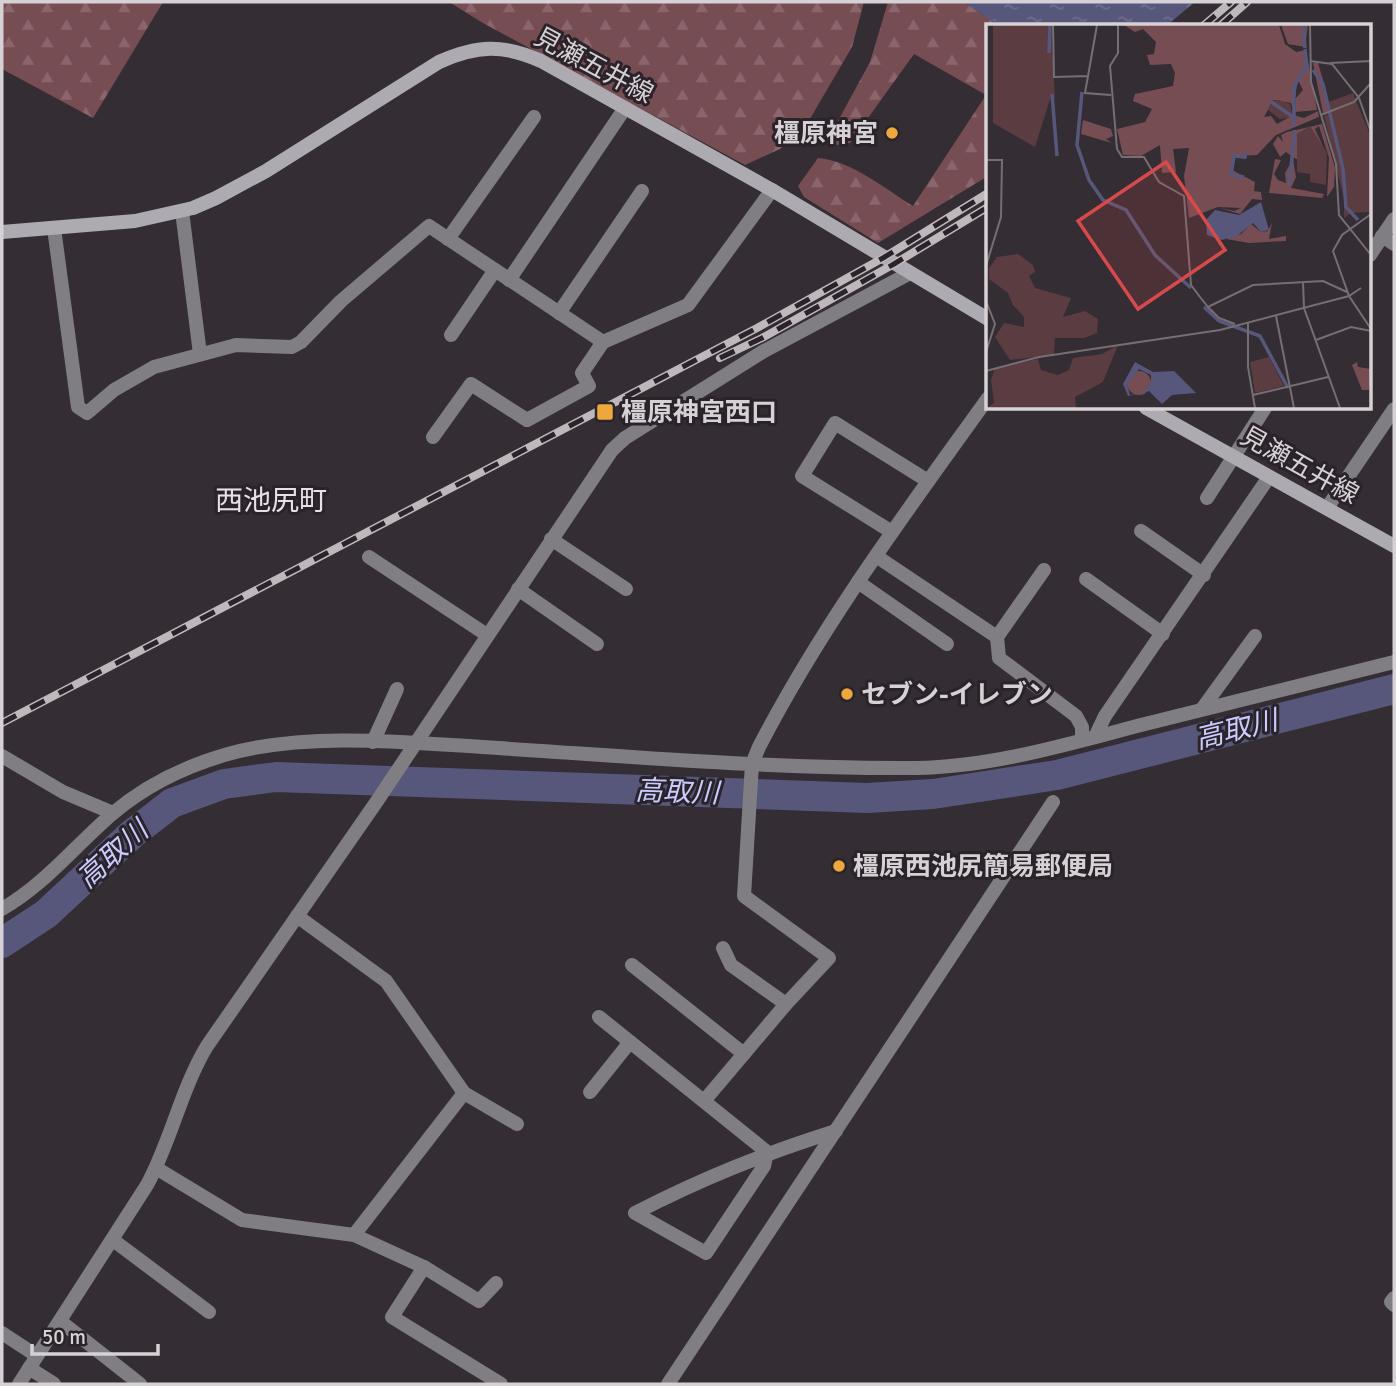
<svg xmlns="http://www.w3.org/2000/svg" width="1396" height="1386" font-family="Signika,'Noto Sans JP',sans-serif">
  <defs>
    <pattern id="forest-firs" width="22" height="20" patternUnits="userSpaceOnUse" patternTransform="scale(1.75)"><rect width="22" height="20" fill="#774d54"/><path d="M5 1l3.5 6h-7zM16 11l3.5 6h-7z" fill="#8a666c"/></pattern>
    <pattern id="water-ripples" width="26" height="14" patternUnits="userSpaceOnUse" patternTransform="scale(1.75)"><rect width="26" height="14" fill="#57577b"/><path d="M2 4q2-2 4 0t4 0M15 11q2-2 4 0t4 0" fill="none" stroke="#6e6e8d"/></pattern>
  </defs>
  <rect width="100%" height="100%" fill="#342d34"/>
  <!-- forest -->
  <g fill="url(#forest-firs)">
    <path d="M2 2H163L93 118 2 69Z"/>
    <path d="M449 2H864L852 47 811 117 780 149 745 165 483 23Z"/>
    <path d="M888 2H964L1000 26H988V176L878 243 804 197 798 186 818 158C852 161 884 188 913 206L986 95 914 54 850 143 837 145 826 143 870 62Z"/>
  </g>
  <!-- water -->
  <path fill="url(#water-ripples)" d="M964 2H1195L1166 26H1000Z"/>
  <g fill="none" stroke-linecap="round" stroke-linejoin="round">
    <!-- river -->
    <path stroke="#57577b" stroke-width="30" d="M2 943 46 914 132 834 172 803 224 784 276 777 867 798 933 794 1057 775 1394 689"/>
    <!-- street -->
    <g stroke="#807e82" stroke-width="14">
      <path d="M182 211 200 354"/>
      <path d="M54 228 78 407 87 413 114 390 154 367 236 345 292 347 301 342 341 301 429 226 603 342"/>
      <path d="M1382 236 1394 244"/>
      <path d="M448 239 534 117"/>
      <path d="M1370 255 1394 219"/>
      <path d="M509 280 625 108"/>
      <path d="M559 313 642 191"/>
      <path d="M451 335 495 270"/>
      <path d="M433 437 471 384 527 420 589 386 582 373 603 342 688 305 772 190"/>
      <path d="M1207 498 1265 408"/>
      <path d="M1327 508 1394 409"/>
      <path d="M1141 531 1204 575"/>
      <path d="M892 532 802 476 835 423 928 481"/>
      <path d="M551 539 626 589"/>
      <path d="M876 556 997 637 999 658 1076 716 1082 727V740"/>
      <path d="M369 557 487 635"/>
      <path d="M1086 579 1163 634"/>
      <path d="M858 582 947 644"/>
      <path d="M518 589 597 644"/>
      <path d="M997 637 1044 570"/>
      <path d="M1202 709 1255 636"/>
      <path d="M1095 737 1105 716 1269 477"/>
      <path d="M373 742 397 689"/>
      <path d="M2 756 63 792 113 813"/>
      <path d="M2 909C44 885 75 846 112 814 146 785 186 766 228 754 310 731 414 743 498 748 637 757 776 769 916 768 993 767 1071 743 1145 724 1228 703 1311 683 1394 662"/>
      <path d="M297 916 386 981 464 1093 517 1124"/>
      <path d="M723 948 731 965 786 1004"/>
      <path d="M632 965 744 1054"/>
      <path d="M599 1017 767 1152 764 1166 706 1253 635 1213C703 1178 763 1154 836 1131"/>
      <path d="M590 1092 630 1042"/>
      <path d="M704 1101 786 1004 829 958 744 896 752 764 759 747C823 623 907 511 988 398"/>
      <path d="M156 1168 242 1220 354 1235 424 1267 479 1301 496 1283"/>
      <path d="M354 1235 464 1093"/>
      <path d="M113 1240 209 1312"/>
      <path d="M424 1267 392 1317 501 1384"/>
      <path d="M1394 1298 1391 1302 1394 1305"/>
      <path d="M60 1321 140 1384"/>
      <path d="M2 1333 37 1356"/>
      <path d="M29 1368 54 1384"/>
      <path d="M19 1384 147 1185C171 1141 181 1089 207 1046L375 804 612 450 625 438 764 351 910 273"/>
      <path d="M668 1384 1053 802"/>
    </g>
    <!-- secondary -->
    <g stroke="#adaab1" stroke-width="14">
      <path d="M2 232 135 221 193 208 216 198 266 171 439 62C477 45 503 44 541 61L772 190 988 319"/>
      <path d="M1146 408 1394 546"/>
    </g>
    <defs>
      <g id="rail">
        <path d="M1203 26 1231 2"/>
        <path d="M1220 26 1247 2"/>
        <path d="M720 358 762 338 894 264 988 207"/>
        <path d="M2 723 757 328 883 258 988 193"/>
      </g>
    </defs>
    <!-- rail casing -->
    <use href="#rail" stroke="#beb8bd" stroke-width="8"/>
    <!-- rail -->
    <use href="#rail" stroke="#2a232a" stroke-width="5" stroke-dasharray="16" stroke-linecap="butt"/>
  </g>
  <!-- markers -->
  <g fill="#eea73d" stroke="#2a232a" stroke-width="2.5">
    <circle cx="892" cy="133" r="7"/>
    <rect x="596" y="403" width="18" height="18" rx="3.5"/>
    <circle cx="847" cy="694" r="7"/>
    <circle cx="839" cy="866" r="7"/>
  </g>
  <g text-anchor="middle" stroke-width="6" stroke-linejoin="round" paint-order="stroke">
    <!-- street labels -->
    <g font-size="26" fill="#d6d1d5" stroke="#2a232a">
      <text transform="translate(594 65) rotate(28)" y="9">見瀬五井線</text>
      <text transform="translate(1300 465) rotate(29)" y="9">見瀬五井線</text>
    </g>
    <!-- poi labels -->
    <g font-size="26" font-weight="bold" fill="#d6d1d5" stroke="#2a232a" text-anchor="start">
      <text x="878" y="142" text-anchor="end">橿原神宮</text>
      <text x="621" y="421">橿原神宮西口</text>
      <text x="861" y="703">セブン-イレブン</text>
      <text x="853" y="875">橿原西池尻簡易郵便局</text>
    </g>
    <!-- neighbourhood labels -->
    <g font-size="28" fill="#e9dfe9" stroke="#2a232a">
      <text x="271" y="510">西池尻町</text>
    </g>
    <!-- water labels -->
    <g font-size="28" font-style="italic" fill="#cacbfe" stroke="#2a232a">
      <text transform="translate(1236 729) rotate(-14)" y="10">高取川</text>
      <text transform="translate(677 791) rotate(2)" y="10">高取川</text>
      <text transform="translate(112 854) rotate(-42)" y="10">高取川</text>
    </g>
  </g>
  <!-- overview -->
  <g transform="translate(986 24)">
    <rect width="385" height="385" fill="#342d34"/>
    <path d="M138 1H293L299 20 310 28 320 26 331 86 309 88 310 74 317 66 312 56 307 85 305 79 287 76 278 93 285 92 291 100 307 91 318 94 332 87 333 93 290 111 271 131 248 132 246 146 269 158 268 167 275 168 276 176 266 175 254 190 233 184 248 187 255 184 232 183 203 194 198 152 203 124 187 125 190 148 176 149 174 121 155 132 137 131 131 105 159 98 166 85 147 77 149 70 187 62 189 49 185 40 164 41 161 31 168 30 170 18 157 5 149 8ZM295 1H322L319 23 302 20ZM327 39H332L338 59 343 88 337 89ZM97 96 125 105 127 112 120 115 126 119 95 110ZM336 100 349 144 348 163 341 173 343 134 333 102 329 105 340 129 310 135 300 128 294 133 287 120 292 112 297 118 295 111 301 108ZM289 135 295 136 288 150 292 156 300 159 299 149 307 135 310 153 305 164 338 170 336 174 283 169ZM286 198 283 215 300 212V217L263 219 240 215 255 210 265 200 275 208 282 207ZM371 338 372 343 385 345 383 366H376L366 341ZM141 359a12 12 0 1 1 24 0a12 12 0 1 1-24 0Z" fill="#774d54"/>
    <path d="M7 1H65L69 74 66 69 49 123 7 99ZM367 69 385 113V188L365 189 358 194V175L338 92 344 89 340 79ZM293 76 304 80 307 93 294 95 282 86 286 77ZM324 102 341 129 340 161 324 158V150L311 148V110ZM32 230 47 241 49 248 43 252 49 264 85 274 77 293 99 287 112 295 111 309 98 314H69L68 331 24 336 9 313 18 299 38 303V293L27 281 22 269 3 255V244L11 233ZM132 321 117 358 89 373 90 384H0L8 379 5 356 9 344 52 335 55 346 72 351 83 346 87 334 116 330ZM283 333 298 362 269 369 264 338Z" fill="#5a3c41"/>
    <path d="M275 178 283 206 275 208 267 199 251 212 236 216 221 211 220 196 229 186 253 191ZM149 338 167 348 188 347 210 369 186 371 176 380 163 367 142 372 137 360ZM153 345 165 351V359L157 368 144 371 141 360Z" fill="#57577b" fill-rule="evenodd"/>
    <path fill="none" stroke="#57577b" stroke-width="3.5" d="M317 1 319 24M319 25 321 47M63 29 64 1M327 46 337 60 357 145 360 183 372 196M96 68 91 121 103 156 117 176 140 186 169 231 205 264M66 70 71 132M284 77 307 93M308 103V63L318 44M258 153 245 151 248 132 259 133 260 128M303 161 309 106M218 283 233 297 274 312 302 364"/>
    <path fill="none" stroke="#756f74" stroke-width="2" d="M67 1 68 53 102 52M111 1 99 69 125 71M132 1V29L124 42 131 125 136 133H158L173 158 198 172 205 261 214 273 222 283 267 261 337 257 361 268M324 1 325 58 350 140 353 191 385 231M324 37 346 40 373 74 385 108M344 39 385 37M335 91 368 78 385 59M0 136H16L15 193 0 242M385 190 356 211 347 227 363 272 385 305M317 258 318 284 354 384M0 277 9 300 0 328M222 283 233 294 249 300M290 292 308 384M262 299V343L269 384M330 316 365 303 385 307M0 347 53 333 234 306 363 272 375 264M267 371 342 353"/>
    <path fill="#d64a4b" fill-opacity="0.15" stroke="#d64a4b" stroke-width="3.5" d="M180 138 239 226 152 285 92 197Z"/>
    <rect width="385" height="385" fill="none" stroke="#d6d1d5" stroke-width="3.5"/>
  </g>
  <!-- border -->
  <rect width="1396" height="1386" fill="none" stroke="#d6d1d5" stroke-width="7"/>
  <!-- scale -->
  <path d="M32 1344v10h126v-10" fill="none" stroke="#d6d1d5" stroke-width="3.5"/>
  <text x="42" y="1344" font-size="21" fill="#d6d1d5" stroke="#2a232a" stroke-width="5" paint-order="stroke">50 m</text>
</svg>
